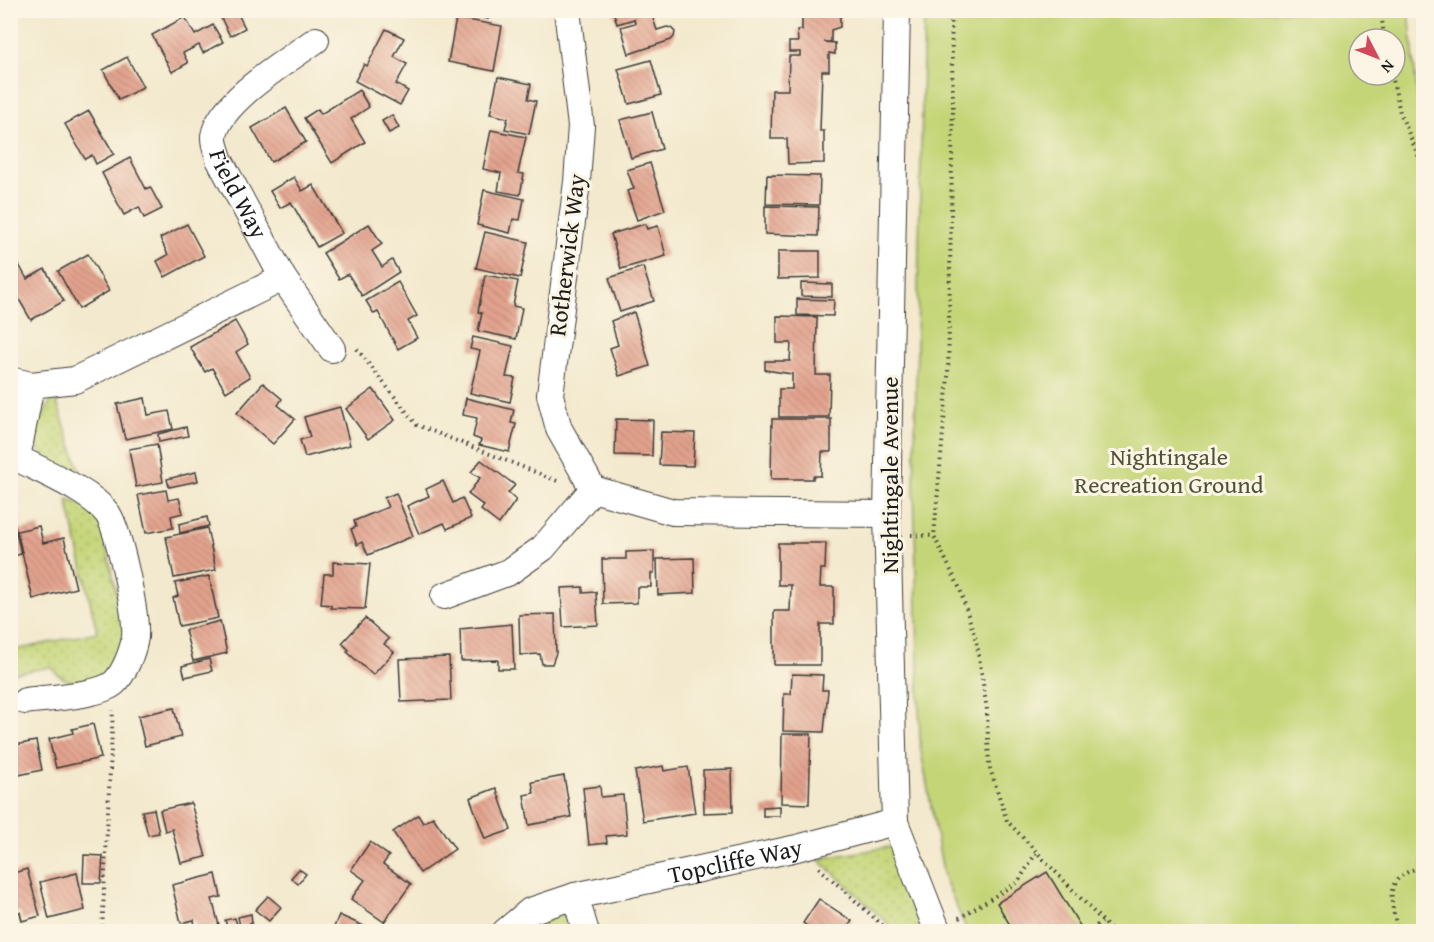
<svg xmlns="http://www.w3.org/2000/svg" width="1434" height="942" font-family="'Gentium Book Plus',serif">
  <defs>
    <pattern id="grass-dots" width="8" height="8" patternUnits="userSpaceOnUse" patternTransform="scale(1.5)"><rect width="8" height="8" fill="#c4d577"/><path d="M2 2h.1M6 6h.1" fill="none" stroke="#a8b666" stroke-width="1.8" stroke-linecap="round"/></pattern>
    <pattern id="building-back-hatch" width="6" height="6" patternUnits="userSpaceOnUse" patternTransform="scale(1.5)"><rect width="6" height="6" fill="#e2a28d"/><path d="M-1 5l2 2M0 0l6 6M5-1l2 2" fill="none" stroke="#c18b79"/></pattern>
  </defs>
  <rect width="100%" height="100%" fill="#fcf5e5"/>
  <filter id="ink" filterUnits="userSpaceOnUse"><feTurbulence type="fractalNoise" baseFrequency=".0167" numOctaves="2"/><feDisplacementMap in="SourceGraphic" scale="12" xChannelSelector="R" yChannelSelector="G"/><feConvolveMatrix kernelMatrix="1 2 1 2 8 2 1 2 1" color-interpolation-filters="sRGB"/></filter>
  <filter id="wash" filterUnits="userSpaceOnUse"><feTurbulence type="fractalNoise" baseFrequency=".008" numOctaves="4" result="noise"/><feDisplacementMap in="SourceGraphic" scale="24" xChannelSelector="R" yChannelSelector="G"/><feGaussianBlur stdDeviation="1.35" result="paint"/><feColorMatrix in="noise" values="0 0 0 0 0 0 0 0 0 0 0 0 0 0 0 0 0 1.4 0 .05"/><feComposite in="paint" operator="in"/></filter>
  <g filter="url(#wash)">
    <rect width="100%" height="100%" fill="#f3e9ce"/>
    <!-- grass -->
    <g fill="url(#grass-dots)" stroke="#70784a" stroke-width="1.5">
      <path d="M55 397 84 482C39 458 16 447 55 397Z"/>
      <path d="M67 499 91 508 100 518 126 636 110 672C88 682 67 689 51 667L11 674V651L97 632Z"/>
      <path d="M895 846 901 876 919 920 918 931H896L818 859Z"/>
      <path d="M563 912 570 917 576 932H515L534 916Z"/>
    </g>
    <!-- green -->
    <path fill="#c4d577" stroke="#70784a" stroke-width="1.5" fill-rule="evenodd" d="M924 11H1409L1424 167 1423 931H967L944 877 920 746 914 485ZM1359 39H1395V75H1359Z"/>
    <g id="blocks">
      <!-- building -->
      <g fill="url(#building-back-hatch)">
        <path d="M217 10H245L238 14 245 28 230 36Z"/>
        <path d="M454 10H490L488 19Z"/>
        <path d="M613 10H650L657 30 667 27 671 28 675 32 674 37 671 40 629 54 621 27 635 23 634 19 617 24Z"/>
        <path d="M802 10H840V27L831 30V42H824L835 43V54L829 53V71H822L820 131H824V163L788 164 787 139H771L772 90H788L789 56H800V52H789V42H798L797 30H802Z"/>
        <path d="M185 17 195 35 213 25 223 42 203 53 199 45 183 53 188 63 172 72 152 35Z"/>
        <path d="M456 18 502 26 494 71 448 62Z"/>
        <path d="M386 29 404 38 394 57 407 64 396 84 408 91 400 105 355 81 364 64 367 66Z"/>
        <path d="M127 57 143 87 119 100 103 70Z"/>
        <path d="M651 60 661 95 629 104 618 69Z"/>
        <path d="M498 77 531 84 528 99 536 101 529 134 505 129 508 118 490 114Z"/>
        <path d="M359 90 369 107 351 119 365 142 332 163 304 118 318 109 321 114Z"/>
        <path d="M286 108 306 142 271 162 252 128Z"/>
        <path d="M89 111 114 154 96 164 92 155 85 159 65 124Z"/>
        <path d="M652 112 662 149 631 158 620 120Z"/>
        <path d="M392 115 399 128 389 133 382 121Z"/>
        <path d="M491 130 526 137 518 173 524 174 520 195 498 191 501 173 483 169Z"/>
        <path d="M130 158 146 189 150 187 162 209 144 218 139 207 124 215 102 173Z"/>
        <path d="M650 163 665 210 637 220 627 191 634 189 627 170Z"/>
        <path d="M767 175 820 176 819 205 766 204Z"/>
        <path d="M294 177 302 191 313 185 342 233 317 247 291 202 280 208 270 191Z"/>
        <path d="M484 190 524 199 520 220 513 219 510 233 477 225Z"/>
        <path d="M765 206 819 207 818 236 765 234Z"/>
        <path d="M187 224 204 256 165 277 157 261 168 255 160 238Z"/>
        <path d="M369 224 382 244 372 251 382 267 392 260 399 272 362 296 348 274 339 279 323 253Z"/>
        <path d="M645 224 647 229 658 226 666 256 621 269 611 234Z"/>
        <path d="M485 232 528 242 520 278 476 268Z"/>
        <path d="M778 251H820V278L778 279Z"/>
        <path d="M88 254 109 291 79 309 58 271Z"/>
        <path d="M18 263 27 279 45 269 64 301 31 320 10 284V267Z"/>
        <path d="M643 267 654 301 620 312 609 278Z"/>
        <path d="M485 275 518 281 513 306 522 308 516 339 478 331 482 313 478 312Z"/>
        <path d="M398 282 417 316 408 321 417 338 398 349 378 312 374 314 366 301Z"/>
        <path d="M801 283 832 284V297L801 296Z"/>
        <path d="M797 299 834 300 833 316 797 315Z"/>
        <path d="M634 312 650 366 619 376 610 348 618 345 611 321Z"/>
        <path d="M777 316 817 317 816 375H830L829 417H779V389H792V374L765 370V361H790L791 343H777Z"/>
        <path d="M235 321 248 344 236 352 250 377 226 392 212 368 205 372 190 347Z"/>
        <path d="M473 337 513 346 506 377 515 378 510 402 470 393 480 351 470 349Z"/>
        <path d="M263 383 282 399 278 405 295 419 273 444 237 413Z"/>
        <path d="M373 389 395 420 368 439 346 409Z"/>
        <path d="M145 398 148 415 169 411 173 429 125 439 117 404Z"/>
        <path d="M466 398 514 410 511 423 516 424 509 452 479 445 481 440 473 437 477 418 463 415Z"/>
        <path d="M340 407 350 445 305 457 300 440 310 437 304 417Z"/>
        <path d="M616 419 653 420 652 456 615 455Z"/>
        <path d="M772 419H831V452H822L821 476H813V479H771Z"/>
        <path d="M186 427 188 436 159 442 158 434Z"/>
        <path d="M661 432 695 433 693 466 659 465Z"/>
        <path d="M157 444 163 482 136 487 129 449Z"/>
        <path d="M481 460 515 485 508 493 516 500 499 524 481 510 484 506 468 494 480 478 471 472Z"/>
        <path d="M196 472 198 481 169 487 167 479Z"/>
        <path d="M443 481 453 503 462 498 471 518 447 529 444 523 419 534 407 506 429 496 426 489Z"/>
        <path d="M166 490 168 500 179 498 183 513 171 516 173 528 146 533 138 495Z"/>
        <path d="M396 493 413 536 368 555 362 542 357 545 351 529 356 527 354 521 388 507 384 498Z"/>
        <path d="M207 517 209 526 180 533 179 524Z"/>
        <path d="M14 522 21 554 10 557V523Z"/>
        <path d="M39 526 43 543 64 538 76 588 33 599 17 531Z"/>
        <path d="M207 528 216 570 174 578 166 537Z"/>
        <path d="M778 543H826L825 569H821L820 587H834V624H820V665H774V611H790L791 585H778Z"/>
        <path d="M654 551V573H651V587H637V603L603 604 602 559H626V552Z"/>
        <path d="M694 558 695 593 658 595 657 559Z"/>
        <path d="M333 562 370 564 365 609 331 608V605L321 604 324 574H333Z"/>
        <path d="M209 576 218 618 179 626 173 598 178 596 175 583Z"/>
        <path d="M583 587V593L596 592 598 625 563 627 561 588Z"/>
        <path d="M555 614 556 653 552 664H542L540 654 520 655 519 615Z"/>
        <path d="M365 618 389 639 384 644 394 652 373 675 347 652 349 650 342 643Z"/>
        <path d="M220 621 227 653 193 661 185 630Z"/>
        <path d="M512 624 514 669H498V660L461 661 460 629Z"/>
        <path d="M449 657 451 700 401 702 399 659Z"/>
        <path d="M209 659 212 671 185 677 182 666Z"/>
        <path d="M792 674 823 675 822 690H828L824 732 783 731 784 694H791Z"/>
        <path d="M174 708 181 737 145 746 138 716Z"/>
        <path d="M93 724 101 758 56 768 49 739 73 733 72 729Z"/>
        <path d="M782 734H811L809 804 781 803Z"/>
        <path d="M36 741 42 770 10 777V746Z"/>
        <path d="M663 766 664 771 688 767 695 813 643 821 635 771Z"/>
        <path d="M732 769 733 812 704 813 703 770Z"/>
        <path d="M564 776 571 817 529 825 524 795 534 793 532 782Z"/>
        <path d="M600 786 601 797 623 795 627 834 606 836 607 843 589 845 583 788Z"/>
        <path d="M496 788 511 830 485 839 470 798Z"/>
        <path d="M191 803 206 857 181 863 172 829 165 831 160 810Z"/>
        <path d="M780 806V816H763V807Z"/>
        <path d="M154 809 159 833 148 835 142 811Z"/>
        <path d="M418 815 423 823 433 817 455 849 420 873 393 832Z"/>
        <path d="M370 842 389 856 383 864 411 884 384 922 351 899 365 880 351 870Z"/>
        <path d="M84 855 103 856 101 883H83Z"/>
        <path d="M27 869 40 916 22 921 20 912 10 914V874Z"/>
        <path d="M299 869 306 874 298 884 291 878Z"/>
        <path d="M1047 872 1082 929 1078 932H1014L997 903Z"/>
        <path d="M77 873 85 910 49 919 40 882Z"/>
        <path d="M216 874 221 897 212 899 219 925 196 931 194 920 181 923 172 885Z"/>
        <path d="M268 896 281 907 269 921 255 910Z"/>
        <path d="M819 899 852 921 845 932H816L803 923Z"/>
        <path d="M251 914 252 923 240 926 238 917Z"/>
        <path d="M339 915 377 932H332Z"/>
        <path d="M235 918 237 925 227 927 225 920Z"/>
      </g>
    </g>
  </g>
  <g filter="url(#ink)">
    <use href="#blocks" fill-opacity="0" stroke="#3c3b37" stroke-width="1.5"/>
    <g fill="none" stroke-linecap="round" stroke-linejoin="round">
      <defs>
        <g id="street">
          <path d="M567 10 581 126 577 182 550 395 559 429 593 489 673 512 887 514"/>
          <path d="M897 10 887 514 895 822 938 932"/>
          <path id="s1" d="M316 40C287 61 220 101 214 136 213 143 218 153 219 159L283 278 332 349"/>
          <path d="M10 380 31 385 75 380 283 278"/>
          <path d="M444 596 509 572 543 548 593 489"/>
          <path d="M25 701C46 698 99 696 114 683 124 674 133 651 135 637 137 616 119 528 107 513 89 490 43 472 17 458L31 385"/>
          <path d="M575 896 586 932"/>
          <path id="s2" d="M505 932 530 911 575 896 797 848 895 822"/>
        </g>
      </defs>
      <!-- street casing -->
      <use href="#street" stroke="#3c3b37" stroke-width="28"/>
      <!-- path -->
      <g stroke="#3c3b37" stroke-width="4" stroke-dasharray="1.5 4.5" stroke-linecap="butt">
        <path d="M951 10 953 106 948 376 934 536 960 589 977 644 987 710 989 765 1007 821 1113 932"/>
        <path d="M1381 10 1384 39"/>
        <path d="M1392 75 1400 113 1424 169"/>
        <path d="M357 349 417 425 560 482"/>
        <path d="M911 535 934 536"/>
        <path d="M819 868 890 932"/>
        <path d="M959 918 1018 882 1036 853"/>
        <path d="M102 932 113 710"/>
        <path d="M1086 932 1102 922"/>
        <path d="M1398 932C1390 895 1382 878 1424 866"/>
        <path d="M1405 932 1409 927 1424 922"/>
      </g>
      <!-- street -->
      <use href="#street" stroke="#fff" stroke-width="26"/>
    </g>
  </g>
  <g text-anchor="middle" stroke-width="6" stroke-linejoin="round" paint-order="stroke">
    <!-- street labels -->
    <g font-size="24" fill="#1c1c1c" stroke="#fcf5e5">
      <text dy="8" stroke="none"><textPath href="#s1" startOffset="206">Field Way</textPath></text>
      <text transform="translate(567 255) rotate(-83)" y="8">Rotherwick Way</text>
      <text transform="translate(890 475) rotate(-90)" y="8">Nightingale Avenue</text>
      <text dy="8" stroke="none"><textPath href="#s2" startOffset="244">Topcliffe Way</textPath></text>
    </g>
    <!-- park labels -->
    <g font-size="24" fill="#4e5437" stroke="#fcf5e5">
      <text x="1169" y="465">Nightingale<tspan x="1169" dy="28">Recreation Ground</tspan></text>
    </g>
  </g>
  <!-- margin -->
  <rect width="1434" height="942" fill="none" stroke="#fcf5e5" stroke-width="36"/>
  <!-- north arrow -->
  <g transform="translate(1377 57) rotate(132)"><circle r="28" fill="#fcf5e5" stroke="#a29e95" stroke-width="1.5"/>
  <path d="M0-4.5L10 22L0 15L-10 22Z" fill="#d1495b"/>
  <text y="-9" font-size="16" font-weight="bold" text-anchor="middle" fill="#1c1c1c">N</text>
  </g>
</svg>
